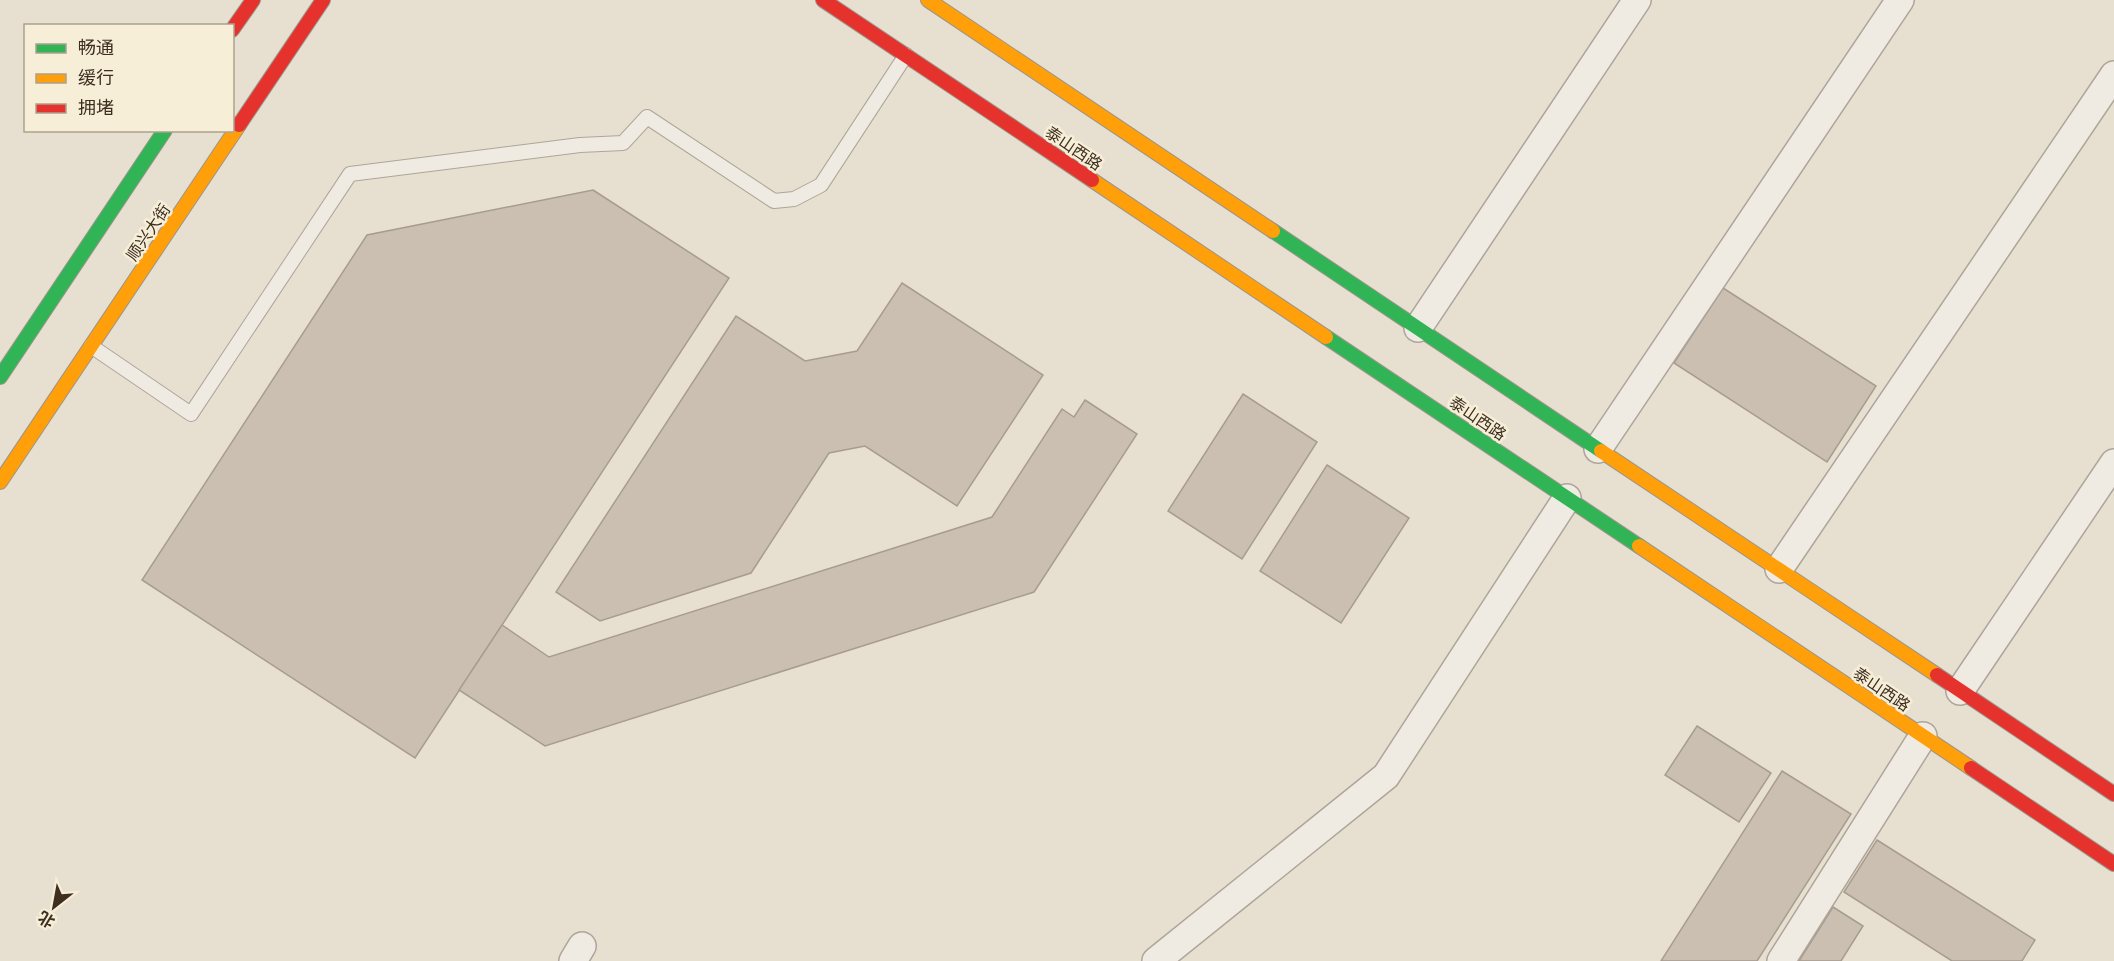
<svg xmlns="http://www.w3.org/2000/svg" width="2114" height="961" font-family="'Noto Serif','Noto Sans SC',serif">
  <rect width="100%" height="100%" fill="#e7e0d1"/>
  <!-- building -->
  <g fill="#cbbfb2" stroke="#a89c90" stroke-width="1.5">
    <path d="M593 190 729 278 415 758 142 580 367 235Z"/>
    <path d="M902 283 1043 375 957 506 865 446 829 453 751 573 600 621 556 592 736 316 805 361 857 351Z"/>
    <path d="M1723 288 1876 386 1827 462 1674 363Z"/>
    <path d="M1243 394 1317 442 1242 559 1168 511Z"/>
    <path d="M1085 400 1137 434 1034 592 545 746 459 690 502 625 549 657 992 517 1062 409 1074 417Z"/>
    <path d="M1327 465 1409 518 1341 623 1260 571Z"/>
    <path d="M1697 726 1771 773 1739 822 1665 775Z"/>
    <path d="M1782 771 1851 814 1757 961H1661Z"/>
    <path d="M1877 840 2035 940 2022 961H1952L1844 892Z"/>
    <path d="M1833 907 1863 926 1841 961H1799Z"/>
  </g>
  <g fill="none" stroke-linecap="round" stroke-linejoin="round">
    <defs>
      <path id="lane" d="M91 346 191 414 350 174 580 145 623 143 647 117 774 201 794 199 821 185 906 55"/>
      <g id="street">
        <path d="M1418 328 1637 0"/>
        <path d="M1598 449 1900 0"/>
        <path d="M1779 569 2114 75"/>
        <path d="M1960 691 2114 463"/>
        <path d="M573 961 582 946"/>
        <path d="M1156 961 1386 776 1567 498"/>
        <path d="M1781 961 1923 736"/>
      </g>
      <g id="fast">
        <path d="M1273 231 1601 451"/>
        <path d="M1326 337 1639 546"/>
        <path d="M0 377 165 130"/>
      </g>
      <g id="slow">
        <path d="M928 0 1273 231"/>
        <path d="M1092 180 1326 337"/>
        <path d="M1601 451 1937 675"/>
        <path d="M0 482 239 125"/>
        <path d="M1639 546 1971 768"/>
      </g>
      <g id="jam">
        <path d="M823 0 1092 180"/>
        <path d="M232 30 253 0"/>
        <path d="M239 125 323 0"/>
        <path d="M1937 675 2114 794"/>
        <path d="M1971 768 2114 864"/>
      </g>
    </defs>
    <!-- lane casing -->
    <use href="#lane" stroke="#ada599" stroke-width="16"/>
    <!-- street casing -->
    <use href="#street" stroke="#ada599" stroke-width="30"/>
    <!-- fast casing -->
    <use href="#fast" stroke="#9c958a" stroke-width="16"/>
    <!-- slow casing -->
    <use href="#slow" stroke="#9c958a" stroke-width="16"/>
    <!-- jam casing -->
    <use href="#jam" stroke="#9c958a" stroke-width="16"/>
    <!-- lane -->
    <use href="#lane" stroke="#efebe3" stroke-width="14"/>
    <!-- street -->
    <use href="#street" stroke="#efebe3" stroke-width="27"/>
    <!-- fast -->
    <use href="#fast" stroke="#30b455" stroke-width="14"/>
    <!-- slow -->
    <use href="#slow" stroke="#ff9f0a" stroke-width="14"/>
    <!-- jam -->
    <use href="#jam" stroke="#e5322d" stroke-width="14"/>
  </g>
  <g text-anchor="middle" stroke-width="5" stroke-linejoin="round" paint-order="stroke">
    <!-- street labels -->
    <g font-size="16" fill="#3d2e20" stroke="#f7eed8">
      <text transform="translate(1074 148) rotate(34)" y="6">泰山西路</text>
      <text transform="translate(148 232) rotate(-56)" y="6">顺兴大街</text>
      <text transform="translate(1478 418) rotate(34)" y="6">泰山西路</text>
      <text transform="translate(1882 689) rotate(34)" y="6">泰山西路</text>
    </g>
  </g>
  <!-- legend -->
  <rect x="24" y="24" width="210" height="108" fill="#f7eed8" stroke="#ada18e" stroke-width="1.5"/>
  <rect x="36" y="44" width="30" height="9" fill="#30b455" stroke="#ada18e" stroke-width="1.5"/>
  <text x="78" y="54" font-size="18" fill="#3d2e20">畅通</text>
  <rect x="36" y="74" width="30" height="9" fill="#ff9f0a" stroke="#ada18e" stroke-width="1.5"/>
  <text x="78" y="84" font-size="18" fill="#3d2e20">缓行</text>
  <rect x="36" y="104" width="30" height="9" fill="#e5322d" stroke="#ada18e" stroke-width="1.5"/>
  <text x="78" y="114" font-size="18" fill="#3d2e20">拥堵</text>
  <!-- north arrow -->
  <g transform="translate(54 907) rotate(211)" stroke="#f7eed8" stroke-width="4.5" paint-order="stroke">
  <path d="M0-4.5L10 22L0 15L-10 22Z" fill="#3d2e20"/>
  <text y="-9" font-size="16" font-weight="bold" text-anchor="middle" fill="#3d2e20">北</text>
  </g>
</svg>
